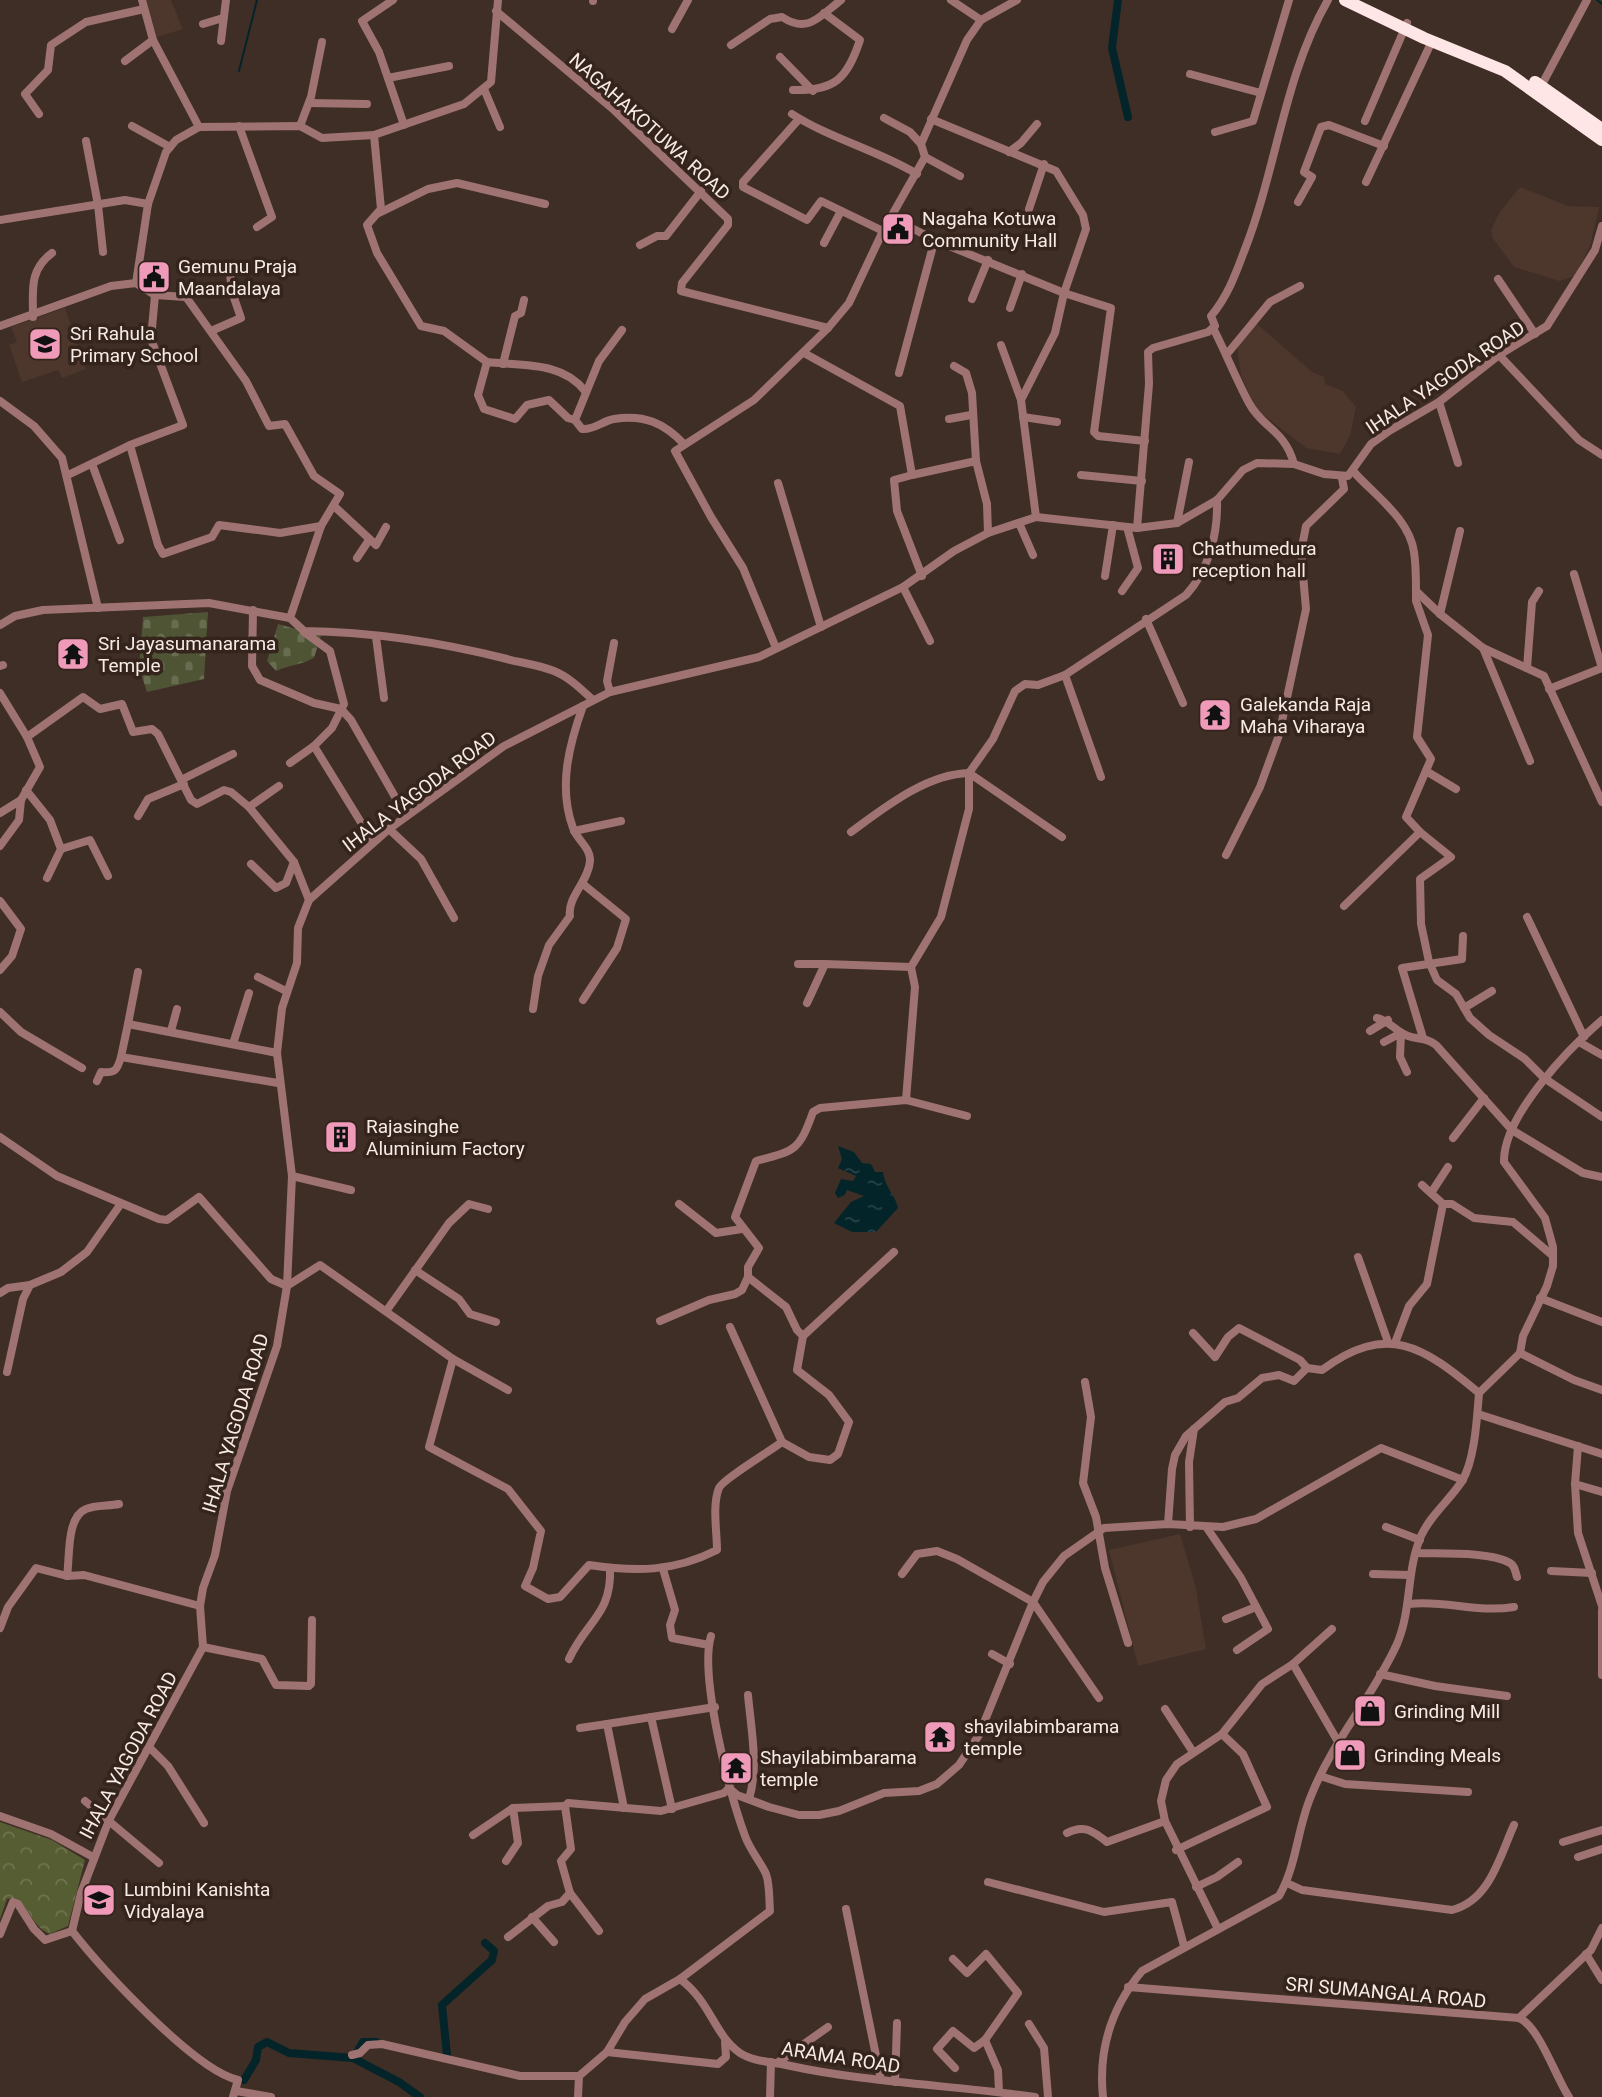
<svg xmlns="http://www.w3.org/2000/svg" width="1602" height="2097" font-family="Roboto,sans-serif">
  <defs>
    <pattern id="forest-crowns" width="20" height="18" patternUnits="userSpaceOnUse" patternTransform="scale(1.75)"><rect width="20" height="18" fill="#565d32"/><path d="M2 6a3 3 0 1 1 6 0M12 15a3 3 0 1 1 6 0" fill="none" stroke="#6f7450"/></pattern>
    <pattern id="cemetery-stones" width="16" height="16" patternUnits="userSpaceOnUse" patternTransform="scale(1.75)"><rect width="16" height="16" fill="#4e5434"/><path d="M2 7V4a2 2 0 0 1 4 0v3zM10 15v-3a2 2 0 0 1 4 0v3z" fill="#686d51"/></pattern>
    <pattern id="water-ripples" width="26" height="14" patternUnits="userSpaceOnUse" patternTransform="scale(1.75)"><rect width="26" height="14" fill="#032429"/><path d="M2 4q2-2 4 0t4 0M15 11q2-2 4 0t4 0" fill="none" stroke="#284448"/></pattern>
  </defs>
  <rect width="100%" height="100%" fill="#3f2e25"/>
  <!-- built -->
  <g fill="#4d362b">
    <path d="M144 0H171L183 29 154 38Z"/>
    <path d="M1520 187 1568 206 1599 207 1590 246 1575 276 1559 281 1514 267 1492 237 1491 230 1500 212Z"/>
    <path d="M65 308 86 369 62 378 58 370 22 382 9 345 17 342 11 327Z"/>
    <path d="M1256 323 1312 372 1324 377 1325 384 1343 391 1356 407 1350 436 1340 454 1306 448 1257 410 1241 376 1237 345Z"/>
    <path d="M1180 1534 1196 1588 1206 1649 1138 1666 1109 1550Z"/>
  </g>
  <!-- forest -->
  <path fill="url(#forest-crowns)" d="M0 1822 52 1840 85 1860 68 1926 50 1934C33 1928 30 1907 15 1898L7 1899 0 1919Z"/>
  <!-- cemetery -->
  <g fill="url(#cemetery-stones)">
    <path d="M208 612 204 679 147 692 139 667 143 617Z"/>
    <path d="M278 624 321 636 314 658C301 665 289 665 276 671L267 661Z"/>
  </g>
  <!-- water -->
  <path fill="url(#water-ripples)" d="M838 1146 854 1152 862 1163 871 1164 875 1172H883C885 1188 895 1194 898 1208L876 1232H852L834 1223 851 1202 864 1196 847 1190 845 1195 838 1198 835 1193 841 1179 853 1181 856 1176 838 1168 842 1159Z"/>
  <g fill="none" stroke-linecap="round" stroke-linejoin="round">
    <!-- stream -->
    <g stroke="#032429" stroke-width="2">
      <path d="M1597 0 1602 4"/>
      <path d="M239 71 257 0"/>
    </g>
    <!-- canal -->
    <g stroke="#032429" stroke-width="8">
      <path d="M1118 0 1112 48 1128 117"/>
      <path d="M447 2055 442 2005 492 1960 494 1951 485 1943"/>
      <path d="M355 2056 363 2042H376"/>
      <path d="M244 2080 256 2060 258 2047 267 2042 289 2053 353 2058 399 2082 420 2097"/>
    </g>
    <!-- minor -->
    <g stroke="#9f7372" stroke-width="8">
      <path d="M142 0 153 40 199 127"/>
      <path d="M393 0 362 21 379 52 404 125"/>
      <path d="M593 0V1"/>
      <path d="M951 0 981 20"/>
      <path d="M496 11 614 110 728 219V225L682 283 681 291 828 328"/>
      <path d="M203 24 223 18"/>
      <path d="M672 29 688 0"/>
      <path d="M221 41 226 0"/>
      <path d="M731 45 770 19 782 17C808 34 819 17 841 0"/>
      <path d="M780 57 813 91"/>
      <path d="M125 61 153 40"/>
      <path d="M1190 74 1261 93"/>
      <path d="M388 78 449 66"/>
      <path d="M484 89 500 127"/>
      <path d="M793 90C835 91 847 79 860 40L824 13"/>
      <path d="M1539 90 1587 0"/>
      <path d="M309 103 367 104"/>
      <path d="M39 114 25 94 48 70 51 45 86 22 144 9"/>
      <path d="M792 114C831 139 877 150 917 174"/>
      <path d="M884 118 910 132 921 144"/>
      <path d="M799 119 743 182V187L807 220 821 201 883 231"/>
      <path d="M1365 121 1407 23"/>
      <path d="M132 126 170 147"/>
      <path d="M239 126 272 217 257 227"/>
      <path d="M300 126 311 97 322 42"/>
      <path d="M1215 132 1253 121 1289 0"/>
      <path d="M374 135 381 209 367 225 377 253 421 326 444 331 487 362"/>
      <path d="M86 141 98 205 103 252"/>
      <path d="M1009 152 1021 143 1037 124"/>
      <path d="M925 157 960 176"/>
      <path d="M1366 182 1432 41"/>
      <path d="M1298 202 1312 177 1304 172 1321 127 1329 125 1384 146"/>
      <path d="M1029 209 1044 164"/>
      <path d="M379 213 428 189 457 183 545 204"/>
      <path d="M890 217 937 241 1064 293 1086 229 1083 215 1056 171 931 119"/>
      <path d="M0 220 125 200 148 204"/>
      <path d="M824 243 841 211"/>
      <path d="M640 245 657 236H666L701 191"/>
      <path d="M1498 279 1535 334"/>
      <path d="M136 283 148 204 166 152 176 140 199 127 300 126 322 138 374 135 464 104 491 82 498 0"/>
      <path d="M136 283 155 295 186 297 246 381 269 426 285 424 314 476 340 494 321 526 290 618"/>
      <path d="M972 299 988 260"/>
      <path d="M1010 308 1022 274"/>
      <path d="M33 317C33 290 29 270 52 253"/>
      <path d="M0 326 111 286 136 283"/>
      <path d="M1213 328C1226 353 1236 379 1249 403 1262 428 1285 430 1294 464"/>
      <path d="M622 330 599 361 575 420 582 429C595 430 602 421 614 419 644 414 664 423 684 444"/>
      <path d="M211 331 241 318 232 292 230 273"/>
      <path d="M1001 345 1021 400"/>
      <path d="M804 353 900 406 912 475 894 480 897 511 922 576"/>
      <path d="M1227 354 1270 302 1300 286"/>
      <path d="M1499 355 1579 440 1602 455"/>
      <path d="M503 364 515 316 521 313 524 300"/>
      <path d="M954 366 966 373 972 393 976 461"/>
      <path d="M899 373 933 246 937 241"/>
      <path d="M0 401 34 426 62 458 98 608"/>
      <path d="M1439 402 1458 463"/>
      <path d="M1023 417 1057 422"/>
      <path d="M949 419 971 415"/>
      <path d="M575 420 568 418 549 400 527 405 515 419 484 409 478 395 487 362C521 366 562 361 585 391"/>
      <path d="M130 445 158 545 163 554 212 537 219 525 280 533 321 526"/>
      <path d="M92 464 120 540"/>
      <path d="M1353 471C1374 495 1409 518 1414 552 1416 565 1416 578 1416 591L1440 614 1483 648 1544 676 1602 802"/>
      <path d="M68 475 130 445 183 425 151 339 155 295"/>
      <path d="M912 475 976 461 987 504 988 533"/>
      <path d="M1081 475 1142 481"/>
      <path d="M778 483 821 627"/>
      <path d="M334 506 376 545 386 527"/>
      <path d="M1036 517 1021 400 1055 333 1064 293 1111 308 1094 432 1098 436 1145 441"/>
      <path d="M1019 523 1033 555"/>
      <path d="M1177 523 1189 462"/>
      <path d="M1137 528 1149 384 1148 352 1153 348 1208 332 1215 326 1211 316C1228 296 1236 273 1245 249 1277 167 1284 76 1328 0"/>
      <path d="M357 558 369 540"/>
      <path d="M1574 574 1602 668"/>
      <path d="M1105 576 1113 525"/>
      <path d="M903 587 930 641"/>
      <path d="M1122 591 1138 568 1127 527"/>
      <path d="M253 610 252 666 260 680 314 703 341 709 351 720 406 816"/>
      <path d="M1440 614 1460 531"/>
      <path d="M1146 619 1183 703"/>
      <path d="M0 625 15 616 43 610 209 603 290 618 304 631C372 632 440 642 507 659 522 663 539 665 554 671 569 677 581 689 593 700"/>
      <path d="M376 637 384 698"/>
      <path d="M776 648 743 568 711 517 675 451 754 400 828 328 849 303 883 231 925 157 921 144 967 40 981 20 1017 0"/>
      <path d="M1483 648 1530 761"/>
      <path d="M0 666 3 665"/>
      <path d="M1527 668 1532 602 1539 591"/>
      <path d="M1065 675 1101 777"/>
      <path d="M1549 689 1602 668"/>
      <path d="M610 692 607 681 614 643"/>
      <path d="M0 693 27 737 40 767 21 800 19 820 0 846"/>
      <path d="M27 737 83 697 100 709 122 704 133 732 152 729 158 734 191 800 197 804 224 790 231 792 249 807 279 786"/>
      <path d="M314 746 373 842"/>
      <path d="M290 763 314 746 332 728 344 704 330 651 304 632"/>
      <path d="M1426 771 1456 789"/>
      <path d="M183 779 233 754"/>
      <path d="M26 790 50 820 61 849 47 878"/>
      <path d="M249 807 294 862 309 900"/>
      <path d="M0 813 21 800"/>
      <path d="M138 816 148 799 184 784"/>
      <path d="M389 829 421 859 454 918"/>
      <path d="M574 831 621 821"/>
      <path d="M851 832C884 808 926 774 969 773L1062 837"/>
      <path d="M1420 832 1451 857 1420 879 1421 924 1429 962 1437 980 1456 994 1470 1018 1489 1035 1525 1059 1544 1078 1602 1117"/>
      <path d="M61 849 90 840 108 876"/>
      <path d="M1226 855 1260 787 1279 735 1306 609 1301 552 1306 526 1344 489 1342 478"/>
      <path d="M251 864 276 888 286 883 294 862"/>
      <path d="M583 884 626 919 617 948 583 1000"/>
      <path d="M0 901 21 929 12 956 0 970"/>
      <path d="M1344 906 1420 832 1406 817 1431 759 1417 737 1428 635 1416 601V591"/>
      <path d="M1527 917 1584 1037"/>
      <path d="M798 964H825"/>
      <path d="M258 977 286 991"/>
      <path d="M807 1003 825 964 911 967"/>
      <path d="M1464 1008 1492 991"/>
      <path d="M533 1009 538 976 549 945 570 916C567 897 589 881 590 861 591 848 577 840 573 828 558 787 569 745 583 706"/>
      <path d="M0 1012 21 1032 82 1068"/>
      <path d="M1377 1018C1390 1021 1395 1031 1408 1036 1419 1040 1426 1037 1436 1045L1512 1130 1583 1173 1602 1177"/>
      <path d="M128 1024 138 972"/>
      <path d="M171 1031 177 1009"/>
      <path d="M1370 1031 1388 1020"/>
      <path d="M1423 1038 1402 968 1462 959 1463 936"/>
      <path d="M1384 1042 1401 1033 1400 1057 1407 1072"/>
      <path d="M1579 1042 1602 1055"/>
      <path d="M233 1044 249 993"/>
      <path d="M277 1053 128 1024 121 1057 278 1083"/>
      <path d="M97 1081 101 1072C115 1073 117 1071 121 1057"/>
      <path d="M906 1100 915 987 911 967 941 917 969 809V773L993 739 1015 691 1025 684 1038 685 1065 675 1186 595C1209 570 1218 534 1217 500"/>
      <path d="M0 1137 57 1176 159 1219 167 1220 199 1197 271 1279 287 1286 320 1265 453 1359 508 1390"/>
      <path d="M1453 1138 1484 1098"/>
      <path d="M292 1176 351 1190"/>
      <path d="M1422 1185 1443 1204"/>
      <path d="M1431 1193 1448 1167"/>
      <path d="M679 1204 716 1233 742 1229"/>
      <path d="M1358 1257 1388 1342"/>
      <path d="M415 1270 459 1299 470 1314 496 1322"/>
      <path d="M0 1293 8 1288 30 1285"/>
      <path d="M1540 1298 1602 1322"/>
      <path d="M387 1310 449 1223 469 1204 488 1209"/>
      <path d="M660 1321 709 1300 735 1294 742 1290 748 1277"/>
      <path d="M730 1327 782 1442"/>
      <path d="M1193 1333 1215 1357 1228 1337 1239 1328 1300 1360 1307 1368"/>
      <path d="M803 1336 894 1252"/>
      <path d="M1395 1343 1409 1306 1427 1284 1443 1204H1452L1474 1218 1513 1222 1553 1256"/>
      <path d="M1520 1353 1574 1380 1602 1390"/>
      <path d="M453 1359 429 1447 508 1489 541 1531 533 1568 525 1586 548 1599 560 1597 589 1565C635 1572 674 1572 717 1550 717 1532 712 1505 719 1488 722 1480 770 1451 782 1442L809 1457 830 1460 838 1454 849 1422 829 1395 797 1370 803 1336 797 1330 786 1307 748 1277V1267L759 1248 735 1217 756 1161C795 1151 799 1151 813 1112L820 1108 906 1100 967 1116"/>
      <path d="M7 1372 23 1299 30 1285 61 1272 87 1252 120 1205"/>
      <path d="M1085 1382 1091 1417 1083 1483 1096 1517 1105 1568 1128 1643"/>
      <path d="M1478 1414 1602 1454"/>
      <path d="M1578 1446 1575 1484 1578 1533 1602 1606"/>
      <path d="M1575 1484 1602 1492"/>
      <path d="M1168 1524 1172 1469 1175 1455 1186 1436 1225 1402 1238 1398 1262 1378 1279 1375 1294 1381 1307 1368 1322 1370C1387 1322 1423 1346 1479 1393"/>
      <path d="M1190 1527 1189 1462 1194 1429"/>
      <path d="M1386 1527 1420 1540"/>
      <path d="M1207 1528 1241 1578 1268 1629 1237 1650"/>
      <path d="M1416 1553C1439 1554 1490 1551 1510 1563 1515 1566 1515 1571 1517 1577"/>
      <path d="M663 1569 675 1610 670 1625 672 1638 709 1645"/>
      <path d="M1551 1571 1592 1573"/>
      <path d="M902 1574 917 1554 937 1551 957 1559 1033 1602 1099 1698"/>
      <path d="M1373 1574 1409 1575"/>
      <path d="M67 1576C70 1558 66 1517 86 1509 94 1505 109 1506 119 1504"/>
      <path d="M1409 1604C1446 1600 1477 1613 1514 1607"/>
      <path d="M1602 1610V1675"/>
      <path d="M1226 1619 1256 1607"/>
      <path d="M0 1628 8 1607 36 1568 67 1576 84 1575 200 1606"/>
      <path d="M203 1647 262 1659 276 1685 309 1686 311 1684 312 1620"/>
      <path d="M992 1654 1010 1664"/>
      <path d="M569 1659C586 1621 612 1615 610 1568"/>
      <path d="M1293 1664 1337 1740"/>
      <path d="M1380 1674 1435 1686 1507 1696"/>
      <path d="M748 1695C751 1729 759 1766 749 1799"/>
      <path d="M1165 1709 1193 1752"/>
      <path d="M651 1717 672 1809"/>
      <path d="M580 1728 607 1724"/>
      <path d="M150 1748 168 1766 204 1823"/>
      <path d="M1320 1776 1345 1784 1468 1792"/>
      <path d="M729 1788 737 1795 769 1807 799 1815H819L839 1811 884 1793 919 1791 937 1784 959 1765 979 1735 1033 1602 1043 1582 1064 1556 1104 1528 1168 1524 1223 1527 1256 1519 1381 1448 1463 1480"/>
      <path d="M85 1801 159 1863"/>
      <path d="M624 1808 607 1724 715 1707"/>
      <path d="M0 1816 51 1834 93 1857"/>
      <path d="M1067 1833C1084 1824 1093 1831 1107 1842L1165 1821"/>
      <path d="M473 1835 513 1808 565 1806"/>
      <path d="M1563 1842 1602 1830"/>
      <path d="M1176 1850 1267 1807 1243 1754 1222 1734"/>
      <path d="M1578 1857 1602 1849"/>
      <path d="M506 1861 518 1843 513 1808"/>
      <path d="M988 1882 1104 1912 1172 1902 1184 1946"/>
      <path d="M1287 1883 1302 1890 1452 1910C1490 1900 1499 1858 1514 1825"/>
      <path d="M1196 1887 1217 1877 1238 1862"/>
      <path d="M570 1893 599 1931"/>
      <path d="M846 1909 881 2080"/>
      <path d="M532 1917 554 1942"/>
      <path d="M1218 1929 1165 1821 1161 1801 1166 1780 1177 1764 1222 1734 1262 1684 1293 1664 1332 1629"/>
      <path d="M72 1931C101 1968 194 2070 238 2080L233 2097"/>
      <path d="M0 1934 13 1902 18 1904 34 1929 45 1940 72 1931 81 1893 109 1820 203 1647 200 1606 203 1588 215 1555 227 1491 277 1346 287 1286 292 1176 277 1053 282 1008 297 963 298 928 309 900 389 829 504 746 610 692 759 657 903 587 954 551 988 533 1036 517 1137 528 1177 523 1217 500 1243 470 1257 463 1294 464 1324 474 1348 476 1371 444 1389 431 1439 402 1499 355 1547 326 1595 250 1602 226"/>
      <path d="M508 1937 548 1906 562 1902 570 1893 561 1861 571 1849 565 1806 568 1803 661 1811 724 1793 729 1788"/>
      <path d="M1586 1954 1602 1980"/>
      <path d="M953 1959 967 1973 986 1954 1018 1993 985 2040 974 2048 953 2031 937 2049 955 2068"/>
      <path d="M680 1979C711 2002 714 2035 740 2053 752 2061 771 2062 786 2065 868 2083 952 2085 1035 2097"/>
      <path d="M1128 1987 1519 2018 1591 1950 1602 1928"/>
      <path d="M1519 2018C1539 2026 1556 2078 1569 2097"/>
      <path d="M1029 2024 1044 2048 1048 2097"/>
      <path d="M985 2040 998 2070 999 2092"/>
      <path d="M607 2052 718 2064 726 2057 725 2042"/>
      <path d="M352 2055 360 2053 368 2045 382 2044 520 2076H579L607 2052 625 2022 645 1999 680 1979 770 1911C769 1900 770 1885 766 1874 760 1861 750 1850 745 1836 730 1795 699 1676 711 1636"/>
      <path d="M777 2063 828 2027"/>
      <path d="M895 2082 897 2023"/>
      <path d="M236 2091 271 2097"/>
      <path d="M578 2097 579 2076"/>
      <path d="M770 2097 771 2062"/>
      <path d="M1103 2097C1098 2049 1111 2008 1142 1971L1279 1896C1297 1865 1297 1829 1311 1796 1333 1740 1373 1697 1397 1644 1412 1609 1406 1571 1421 1536 1431 1514 1450 1500 1462 1481 1475 1460 1477 1417 1479 1393L1520 1353 1523 1336 1547 1286 1553 1266V1247L1545 1218 1504 1162C1503 1116 1569 1048 1602 1020"/>
    </g>
    <!-- highway -->
    <g stroke="#fde6e5" stroke-width="12">
      <path d="M1345 0 1424 38 1505 71 1602 140"/>
      <path d="M1535 82 1602 129"/>
    </g>
  </g>
  <!-- icons -->
  <defs>
    <symbol id="civic-square" viewBox="-11 -11 22 22"><rect x="-9" y="-9" width="18" height="18" rx="4" fill="#ef9ab8" stroke="#35241c"/><path d="M-.6-6.5H3V-4.5H.6V-3L4-1V1h2V6H-6V1h2V-1L-.6-3ZM-1.2 2.5V6h2.4V2.5Z" fill="#111"/></symbol>
    <symbol id="school-square" viewBox="-11 -11 22 22"><rect x="-9" y="-9" width="18" height="18" rx="4" fill="#ef9ab8" stroke="#35241c"/><path d="M0-5L7-2L0 1L-7-2ZM-4 1L0 2.5L4 1V4Q0 6-4 4Z" fill="#111"/></symbol>
    <symbol id="building-square" viewBox="-11 -11 22 22"><rect x="-9" y="-9" width="18" height="18" rx="4" fill="#ef9ab8" stroke="#35241c"/><path d="M-4-6H4V6H1V3H-1V6H-4ZM-2.5-4.3h1.7v1.8h-1.7ZM.8-4.3h1.7v1.8H.8ZM-2.5-1h1.7V.8h-1.7ZM.8-1h1.7V.8H.8Z" fill="#111"/></symbol>
    <symbol id="temple-square" viewBox="-11 -11 22 22"><rect x="-9" y="-9" width="18" height="18" rx="4" fill="#ef9ab8" stroke="#35241c"/><path d="M0-6L5-2H3V0L6.5 2.5H4V6H1.5V3h-3V6H-4V2.5H-6.5L-3 0V-2H-5Z" fill="#111"/></symbol>
    <symbol id="shop-square" viewBox="-11 -11 22 22"><rect x="-9" y="-9" width="18" height="18" rx="4" fill="#ef9ab8" stroke="#35241c"/><path d="M-5-2.5h2.3a2.7 3.5 0 0 1 5.4 0H5L5.5 6h-11ZM-1.5-2.5h3a1.5 2.3 0 0 0-3 0Z" fill="#111"/></symbol>
  </defs>
  <g fill-rule="evenodd">
    <use href="#civic-square" x="879" y="210" width="38" height="38"/>
    <use href="#civic-square" x="135" y="258" width="38" height="38"/>
    <use href="#school-square" x="26" y="325" width="38" height="38"/>
    <use href="#building-square" x="1149" y="540" width="38" height="38"/>
    <use href="#temple-square" x="54" y="635" width="38" height="38"/>
    <use href="#temple-square" x="1196" y="696" width="38" height="38"/>
    <use href="#building-square" x="322" y="1118" width="38" height="38"/>
    <use href="#shop-square" x="1351" y="1692" width="38" height="38"/>
    <use href="#temple-square" x="921" y="1718" width="38" height="38"/>
    <use href="#shop-square" x="1331" y="1736" width="38" height="38"/>
    <use href="#temple-square" x="717" y="1749" width="38" height="38"/>
    <use href="#school-square" x="80" y="1881" width="38" height="38"/>
  </g>
  <g text-anchor="middle" stroke-width="7" stroke-linejoin="round" paint-order="stroke">
    <!-- street labels -->
    <g font-size="19" fill="#f7ebe6" stroke="#35241c">
      <text transform="translate(650 126) rotate(42)" y="7">NAGAHAKOTUWA ROAD</text>
      <text transform="translate(1445 377) rotate(-34)" y="7">IHALA YAGODA ROAD</text>
      <text transform="translate(419 791) rotate(-37)" y="7">IHALA YAGODA ROAD</text>
      <text transform="translate(235 1423) rotate(-73)" y="7">IHALA YAGODA ROAD</text>
      <text transform="translate(128 1755) rotate(-62)" y="7">IHALA YAGODA ROAD</text>
      <text transform="translate(1386 1992) rotate(5)" y="7">SRI SUMANGALA ROAD</text>
      <text transform="translate(841 2057) rotate(9)" y="7">ARAMA ROAD</text>
    </g>
    <!-- poi labels -->
    <g font-size="19" fill="#f7ebe6" stroke="#35241c" text-anchor="start">
      <text x="922" y="225">Nagaha Kotuwa<tspan x="922" dy="22">Community Hall</tspan></text>
      <text x="178" y="273">Gemunu Praja<tspan x="178" dy="22">Maandalaya</tspan></text>
      <text x="70" y="340">Sri Rahula<tspan x="70" dy="22">Primary School</tspan></text>
      <text x="1192" y="555">Chathumedura<tspan x="1192" dy="22">reception hall</tspan></text>
      <text x="98" y="650">Sri Jayasumanarama<tspan x="98" dy="22">Temple</tspan></text>
      <text x="1240" y="711">Galekanda Raja<tspan x="1240" dy="22">Maha Viharaya</tspan></text>
      <text x="366" y="1133">Rajasinghe<tspan x="366" dy="22">Aluminium Factory</tspan></text>
      <text x="1394" y="1718">Grinding Mill</text>
      <text x="964" y="1733">shayilabimbarama<tspan x="964" dy="22">temple</tspan></text>
      <text x="1374" y="1762">Grinding Meals</text>
      <text x="760" y="1764">Shayilabimbarama<tspan x="760" dy="22">temple</tspan></text>
      <text x="124" y="1896">Lumbini Kanishta<tspan x="124" dy="22">Vidyalaya</tspan></text>
    </g>
  </g>
</svg>
